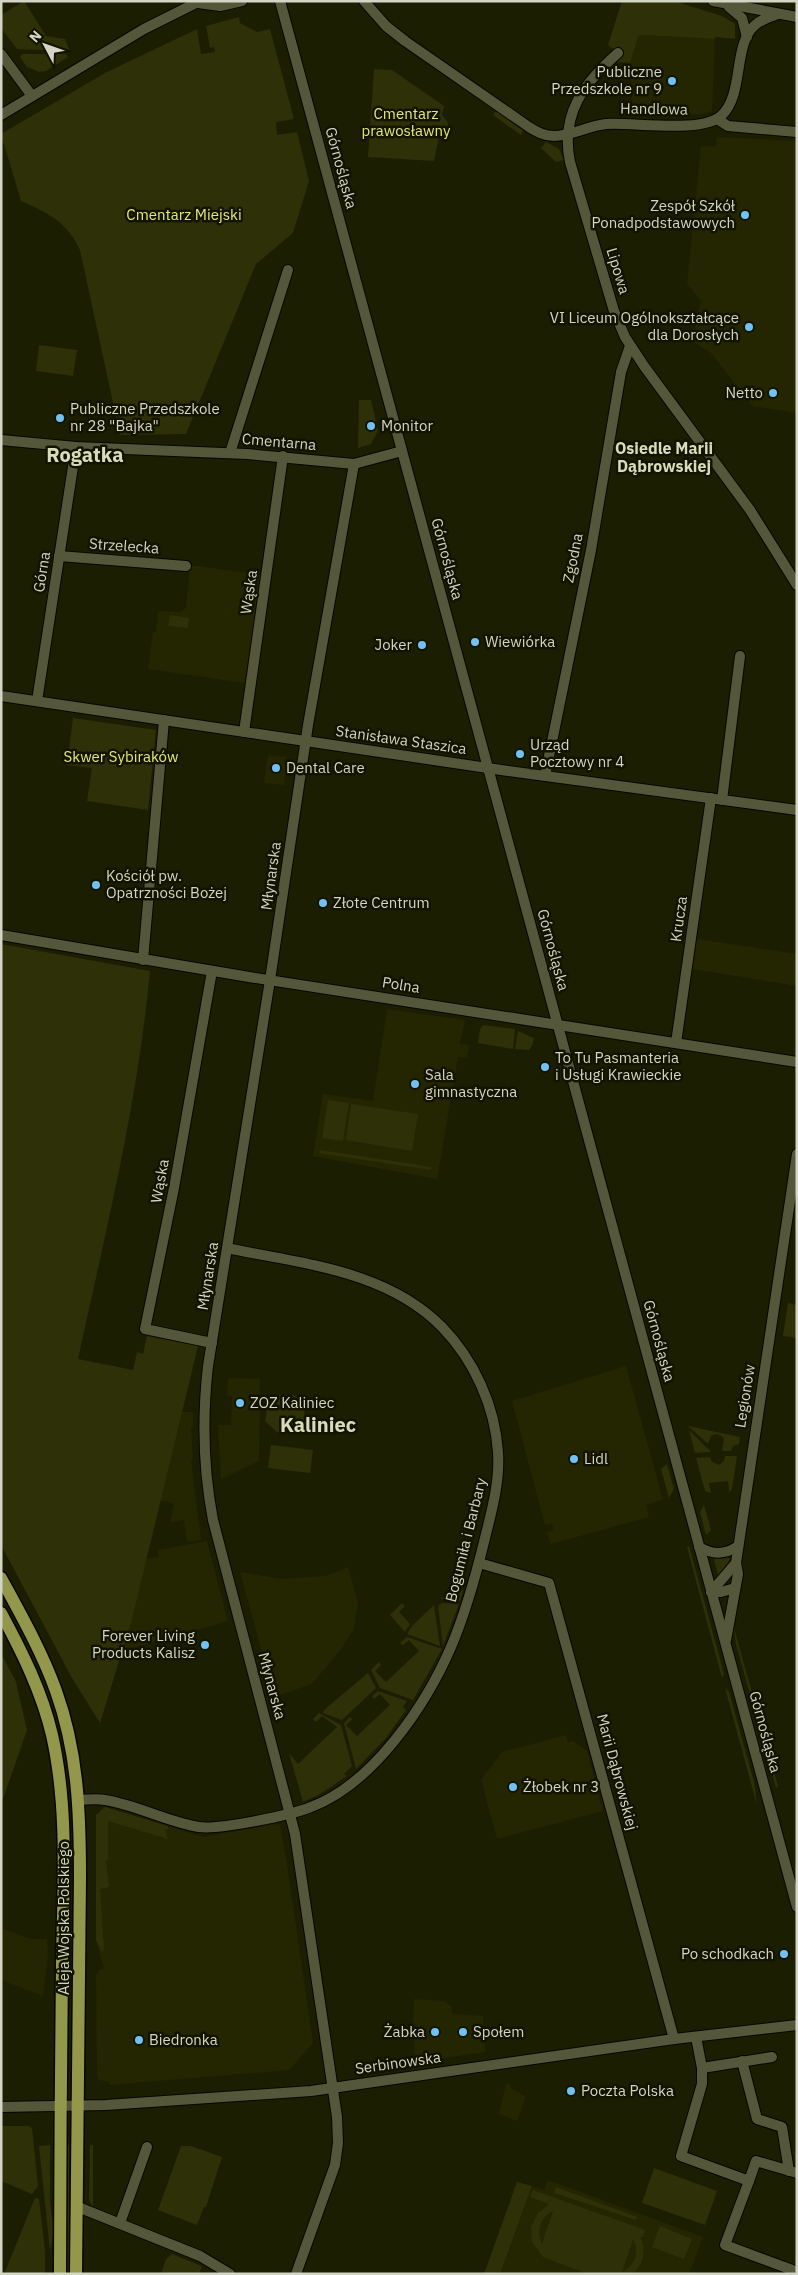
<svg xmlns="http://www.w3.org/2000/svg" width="798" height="2275" font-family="'IBM Plex Sans',sans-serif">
  <rect width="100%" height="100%" fill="#1c1e02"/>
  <!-- built -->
  <g fill="#242601">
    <path d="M641 35 715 39 712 111 699 115 642 111 639 114H633L630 63 638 37Z"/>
    <path d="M717 137 797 141V413L752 406 711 353 692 341 701 301 687 284 701 146 716 147Z"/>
    <path d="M190 565 261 575 245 683 148 669 153 632H156L158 611 180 612 186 608Z"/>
    <path d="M268 755 285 757 284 763H287L284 785 264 783Z"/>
    <path d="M697 939 797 954V986L693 969Z"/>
    <path d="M387 1009 465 1020 460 1044 469 1045 467 1058 458 1057 437 1179 313 1156 323 1094 373 1101Z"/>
    <path d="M626 1366 663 1500 646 1505 649 1517 551 1544 547 1532 554 1531 552 1524 545 1525 512 1401Z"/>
    <path d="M228 1378 260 1379 259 1461 221 1479 218 1425H231L232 1396 227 1395Z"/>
    <path d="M181 1412H193V1428H191L193 1460H191L201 1540 187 1542 184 1520 170 1522 174 1503 159 1500Z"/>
    <path d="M207 1541 228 1621 122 1651 145 1559 159 1557 158 1550Z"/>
    <path d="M348 1567 358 1602 354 1629 341 1649 312 1684 274 1697 240 1572 282 1579 326 1576Z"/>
    <path d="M566 1735 568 1742 573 1741 587 1751 603 1811 497 1839 481 1780 502 1752Z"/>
    <path d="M104 1807 203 1837 276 1824 280 1825 287 1864 313 2043 289 2070 109 2085V2082L99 2080 97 2076 96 1975 99 1970 104 1968 96 1940V1815Z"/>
    <path d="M1 1928 31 1939H47L48 1955 43 1996 1 1980Z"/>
    <path d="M414 1999 444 2001 451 2006 453 2014 483 2016 485 2052 415 2062 413 2021Z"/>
    <path d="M506 2084H510L511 2088 526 2097 517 2121 499 2114Z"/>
    <path d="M548 2180 703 2237 689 2274H500L532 2186 544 2190Z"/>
  </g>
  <!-- green -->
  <g fill="#2e3008" fill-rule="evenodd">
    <path d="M24 1 46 36 65 39 70 51 17 49 1 28V15Z"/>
    <path d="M622 1H674L722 16 735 24V39L715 37V39L641 35 638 37 630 63 618 62V53L608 45Z"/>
    <path d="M239 17 240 23 257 32 270 29 294 119 276 122 277 135 297 132 309 181 293 233 256 264 186 434 120 435 80 250C67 222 48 213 21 201L1 134 105 73 197 29 201 54 215 52 214 47 210 48 206 26Z"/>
    <path d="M22 54H51V58H54V54H66L68 57 46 71 39 72 27 67 20 57Z"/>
    <path d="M374 69 392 70 444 106 442 115 448 123C447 130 446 134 439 136L434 161 368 157Z"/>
    <path d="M495 112H498L523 130 521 135 493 115Z"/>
    <path d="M546 142 559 149 564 160 556 162 541 148Z"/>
    <path d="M39 345 77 350 73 376 36 371Z"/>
    <path d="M359 400H371L378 431 371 444 358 448Z"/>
    <path d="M170 615 189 618 188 628 168 626Z"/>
    <path d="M73 718 156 730 148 810 87 801 92 768 67 765Z"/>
    <path d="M1 944 150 971C138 1102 106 1230 78 1359L133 1370 137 1352 143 1354 147 1336 198 1346 132 1619 100 1723 72 1678 1 1545Z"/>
    <path d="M483 1025 515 1029 513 1049 478 1043 480 1029Z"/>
    <path d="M518 1031 534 1038 532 1046 529 1050 515 1049Z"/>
    <path d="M328 1100 349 1103 343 1141 322 1138Z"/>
    <path d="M351 1104 418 1114 412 1151 346 1140Z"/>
    <path d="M320 1150 431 1167V1170L319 1153Z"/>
    <path d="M788 1303 797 1305V1338L783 1336Z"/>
    <path d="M277 1395H294L304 1404 305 1421 294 1432H277L265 1421 268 1404Z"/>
    <path d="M688 1426 740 1437 739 1444 733 1446 731 1451H722L724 1439C720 1434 717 1433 711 1436L708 1444Z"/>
    <path d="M689 1430 711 1452 695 1453Z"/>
    <path d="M271 1445 313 1450 310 1473 268 1468Z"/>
    <path d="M725 1456H737L732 1489 729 1492 728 1481 709 1483 711 1493 705 1491 696 1458 710 1457 712 1462 719 1465 724 1461Z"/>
    <path d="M667 1464 674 1489 669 1498 661 1469Z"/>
    <path d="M704 1505 711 1530 706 1535 700 1512Z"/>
    <path d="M689 1546 724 1674 722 1678 687 1547Z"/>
    <path d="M727 1557 730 1558C727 1565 725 1573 718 1575L714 1559Z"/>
    <path d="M456 1585 463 1591 460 1601 441 1599Z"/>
    <path d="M402 1603 405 1606 399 1612 410 1624 405 1632 390 1615Z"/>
    <path d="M442 1603 459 1604 443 1646 438 1606Z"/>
    <path d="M434 1605 440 1646 407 1634 412 1626Z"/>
    <path d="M734 1628 778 1786 776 1788 736 1644Z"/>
    <path d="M407 1637 442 1649 413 1700 380 1688 371 1670 379 1662 381 1665 375 1671 386 1682 419 1651 409 1640 403 1645 400 1643Z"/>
    <path d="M1 1653 16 1682 27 1730 3 1799 1 1798Z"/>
    <path d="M368 1673 376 1688 342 1720 323 1713 324 1710Z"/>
    <path d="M725 1688 729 1692 754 1782 757 1805Z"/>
    <path d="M378 1691 407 1701 403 1707 406 1710 386 1738 356 1769 344 1723 350 1717 352 1719 346 1725 357 1736 390 1705 380 1694 374 1699 372 1696Z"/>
    <path d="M319 1713 341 1725 352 1766 344 1774 347 1776 320 1794 303 1802 289 1753 298 1764 337 1727 322 1716 316 1722 313 1719Z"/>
    <path d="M105 1807 168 1826V1829L165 1830 168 1839 108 1821V1860H106L109 1887 100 1889 104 1950 102 1952 96 1940V1815Z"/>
    <path d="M1 2126H29L32 2128 38 2186 32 2194 1 2181Z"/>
    <path d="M50 2145V2202L54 2231 50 2251 39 2146Z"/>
    <path d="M66 2145H69L70 2274H65Z"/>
    <path d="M90 2145H93V2207L89 2200Z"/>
    <path d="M181 2146H191L222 2157 206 2207H204L197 2225 158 2210Z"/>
    <path d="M654 2168 717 2191 705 2225 642 2203Z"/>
    <path d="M517 2182 532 2186 500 2274H484Z"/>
    <path d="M556 2187 637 2217 636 2220 554 2193Z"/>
    <path d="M533 2190 645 2230 643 2237H640C647 2250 644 2263 633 2274H588L543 2257 532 2242 531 2227 538 2213 549 2204 530 2197ZM553 2211 542 2244C536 2231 540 2217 553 2211ZM633 2239C640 2252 635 2266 622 2272Z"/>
    <path d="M35 2198 39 2199 45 2251V2274H4Z"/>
    <path d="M660 2226 692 2239 684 2259 652 2247Z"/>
    <path d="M172 2254 199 2265 202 2267 199 2274H161L166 2259Z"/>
  </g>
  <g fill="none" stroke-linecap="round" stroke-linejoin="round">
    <defs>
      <g id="minor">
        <path d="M280 1 797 1907"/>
        <path d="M364 1 386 26 405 41 529 127C537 132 544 136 554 136 571 136 588 126 606 124 635 122 702 134 722 115 744 94 733 46 754 26 760 20 769 17 778 14"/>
        <path d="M713 1 797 17"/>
        <path d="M198 3 220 6 242 1"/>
        <path d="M729 7 742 18 747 37"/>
        <path d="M618 53C584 83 560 114 570 162L614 311 625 337 644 366 750 510 797 585"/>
        <path d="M1 54 32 96"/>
        <path d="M1 115 144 29 200 1"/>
        <path d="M717 119 728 126 797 132"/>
        <path d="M1 440 76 447 247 454 354 464 402 451"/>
        <path d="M230 453 288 270"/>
        <path d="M59 556 186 566"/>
        <path d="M1 696 508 771 797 810"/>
        <path d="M37 701 76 447"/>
        <path d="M244 732 283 456"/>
        <path d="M545 776 591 550 621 372 630 346"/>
        <path d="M722 800 740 656"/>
        <path d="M1 935 249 977 797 1062"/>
        <path d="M143 960 164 720"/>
        <path d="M212 971 174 1188 145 1329 212 1343"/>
        <path d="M676 1043 711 798"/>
        <path d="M699 1547C713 1555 725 1555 738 1546"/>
        <path d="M479 1563 549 1583 674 2039"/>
        <path d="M711 1592 736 1563"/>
        <path d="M711 1592H721L735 1588"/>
        <path d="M726 1640 738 1574 736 1563 797 1154"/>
        <path d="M79 1800C87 1800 96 1798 105 1800 137 1805 167 1822 199 1827 220 1830 291 1815 311 1807 373 1784 426 1705 451 1647 466 1612 476 1575 485 1538 492 1510 500 1481 498 1452 495 1406 474 1360 442 1327 386 1270 302 1264 227 1248"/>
        <path d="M696 2037 702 2068V2084L681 2156 749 2181 725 2245 795 2271 794 2274"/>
        <path d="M742 2061 757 2119 782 2127 789 2171"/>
        <path d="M702 2068 772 2057"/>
        <path d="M1 2107 106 2105 311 2091 674 2039 797 2025"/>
        <path d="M749 2181 756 2161 797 2173"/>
        <path d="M78 2207 200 2256 230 2274"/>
        <path d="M120 2223 147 2147"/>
        <path d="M296 2274 335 2165 338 2143 337 2117 295 1834 213 1520C203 1468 202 1419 208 1366L270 980 308 725 354 464"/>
      </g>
      <g id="major">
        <path d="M1 1578C21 1615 42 1652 56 1691 78 1752 80 1813 80 1877L76 2274"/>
        <path d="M1 1613C22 1652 42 1692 52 1735 69 1810 63 1888 62 1964 61 2067 60 2171 60 2274"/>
      </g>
    </defs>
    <!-- minor casing -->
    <use href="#minor" stroke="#070700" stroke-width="12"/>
    <!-- major casing -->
    <use href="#major" stroke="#070700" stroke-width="15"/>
    <!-- minor -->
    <use href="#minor" stroke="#55573a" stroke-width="10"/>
    <!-- major -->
    <use href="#major" stroke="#93974c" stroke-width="12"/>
  </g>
  <!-- markers -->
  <g fill="#71c1f5" stroke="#131400" stroke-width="2">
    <circle cx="672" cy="81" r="5"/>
    <circle cx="745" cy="215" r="5"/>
    <circle cx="749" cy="327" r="5"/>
    <circle cx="773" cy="393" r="5"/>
    <circle cx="60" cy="418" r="5"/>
    <circle cx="371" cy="426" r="5"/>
    <circle cx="475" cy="642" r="5"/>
    <circle cx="422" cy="645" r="5"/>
    <circle cx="520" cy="754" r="5"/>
    <circle cx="276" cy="768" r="5"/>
    <circle cx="96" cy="885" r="5"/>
    <circle cx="323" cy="903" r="5"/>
    <circle cx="545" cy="1067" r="5"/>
    <circle cx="415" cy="1084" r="5"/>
    <circle cx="240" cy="1403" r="5"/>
    <circle cx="574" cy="1459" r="5"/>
    <circle cx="205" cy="1645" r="5"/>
    <circle cx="513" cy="1787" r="5"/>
    <circle cx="784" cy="1954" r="5"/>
    <circle cx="435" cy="2032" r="5"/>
    <circle cx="463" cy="2032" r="5"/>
    <circle cx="139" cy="2040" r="5"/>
    <circle cx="571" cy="2091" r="5"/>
  </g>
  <g text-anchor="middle" stroke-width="5" stroke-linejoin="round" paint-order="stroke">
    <!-- poi labels -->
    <g font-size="15" fill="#d4d6c5" stroke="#131400" text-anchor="start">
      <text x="662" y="77" text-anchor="end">Publiczne<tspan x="662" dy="17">Przedszkole nr 9</tspan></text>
      <text x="735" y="211" text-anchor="end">Zespół Szkół<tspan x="735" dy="17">Ponadpodstawowych</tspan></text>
      <text x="739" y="323" text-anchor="end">VI Liceum Ogólnokształcące<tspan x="739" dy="17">dla Dorosłych</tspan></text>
      <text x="763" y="398" text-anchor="end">Netto</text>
      <text x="70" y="414">Publiczne Przedszkole<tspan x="70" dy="17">nr 28 "Bajka"</tspan></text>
      <text x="381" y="431">Monitor</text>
      <text x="485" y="647">Wiewiórka</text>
      <text x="412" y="650" text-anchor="end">Joker</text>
      <text x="530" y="750">Urząd<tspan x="530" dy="17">Pocztowy nr 4</tspan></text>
      <text x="286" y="773">Dental Care</text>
      <text x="106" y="881">Kościół pw.<tspan x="106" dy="17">Opatrzności Bożej</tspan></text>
      <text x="333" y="908">Złote Centrum</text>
      <text x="555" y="1063">To Tu Pasmanteria<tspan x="555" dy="17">i Usługi Krawieckie</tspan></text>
      <text x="425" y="1080">Sala<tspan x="425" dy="17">gimnastyczna</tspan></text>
      <text x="250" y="1408">ZOZ Kaliniec</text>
      <text x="584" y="1464">Lidl</text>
      <text x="195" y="1641" text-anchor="end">Forever Living<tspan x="195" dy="17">Products Kalisz</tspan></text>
      <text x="523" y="1792">Żłobek nr 3</text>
      <text x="774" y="1959" text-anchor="end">Po schodkach</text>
      <text x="425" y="2037" text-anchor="end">Żabka</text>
      <text x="473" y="2037">Społem</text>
      <text x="149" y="2045">Biedronka</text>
      <text x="581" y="2096">Poczta Polska</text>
    </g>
    <!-- street labels -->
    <g font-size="15" fill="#d4d6c5" stroke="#131400">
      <text transform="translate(654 109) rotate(1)" y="5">Handlowa</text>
      <text transform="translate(341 168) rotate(75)" y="5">Górnośląska</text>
      <text transform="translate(618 271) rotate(73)" y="5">Lipowa</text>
      <text transform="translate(279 442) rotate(5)" y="5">Cmentarna</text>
      <text transform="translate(124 546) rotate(4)" y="5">Strzelecka</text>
      <text transform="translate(573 558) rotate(-79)" y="5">Zgodna</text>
      <text transform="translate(447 559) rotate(75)" y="5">Górnośląska</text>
      <text transform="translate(42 572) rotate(-81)" y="5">Górna</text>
      <text transform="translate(249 592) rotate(-82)" y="5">Wąska</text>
      <text transform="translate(401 740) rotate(8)" y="5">Stanisława Staszica</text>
      <text transform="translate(271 876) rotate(-82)" y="5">Młynarska</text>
      <text transform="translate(679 919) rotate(-82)" y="5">Krucza</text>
      <text transform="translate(553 950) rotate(75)" y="5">Górnośląska</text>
      <text transform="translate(401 985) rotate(9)" y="5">Polna</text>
      <text transform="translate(160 1181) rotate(-80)" y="5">Wąska</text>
      <text transform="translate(208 1276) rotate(-81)" y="5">Młynarska</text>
      <text transform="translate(659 1341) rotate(75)" y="5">Górnośląska</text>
      <text transform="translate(745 1396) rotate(-81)" y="5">Legionów</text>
      <text transform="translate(466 1540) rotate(-76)" y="5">Bogumiła i Barbary</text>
      <text transform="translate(272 1686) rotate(75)" y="5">Młynarska</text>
      <text transform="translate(765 1732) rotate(75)" y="5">Górnośląska</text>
      <text transform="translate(617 1772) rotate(75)" y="5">Marii Dąbrowskiej</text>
      <text transform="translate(64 1918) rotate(-90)" y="5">Aleja Wojska Polskiego</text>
      <text transform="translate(398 2063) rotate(-8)" y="5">Serbinowska</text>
    </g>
    <!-- park labels -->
    <g font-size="15" fill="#e4eb71" stroke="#131400">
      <text x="406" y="119">Cmentarz<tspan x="406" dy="17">prawosławny</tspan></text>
      <text x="184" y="220">Cmentarz Miejski</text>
      <text x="121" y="762">Skwer Sybiraków</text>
    </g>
    <!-- neighbourhood labels -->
    <g font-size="16" font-weight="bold" fill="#d8dcb9" stroke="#131400">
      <text x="664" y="454">Osiedle Marii<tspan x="664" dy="18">Dąbrowskiej</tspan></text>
    </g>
    <!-- district labels -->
    <g font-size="20" font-weight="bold" fill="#d8dcb9" stroke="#131400">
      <text x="85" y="462">Rogatka</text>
      <text x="318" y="1432">Kaliniec</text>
    </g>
  </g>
  <!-- border -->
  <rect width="798" height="2275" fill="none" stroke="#d4d6c5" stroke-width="5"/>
  <!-- north arrow -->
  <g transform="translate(45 45) rotate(311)" stroke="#131400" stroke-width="4" paint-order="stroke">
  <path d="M0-4L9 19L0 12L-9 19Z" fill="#d4d6c5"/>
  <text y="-8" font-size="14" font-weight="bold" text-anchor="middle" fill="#d4d6c5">N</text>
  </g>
</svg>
